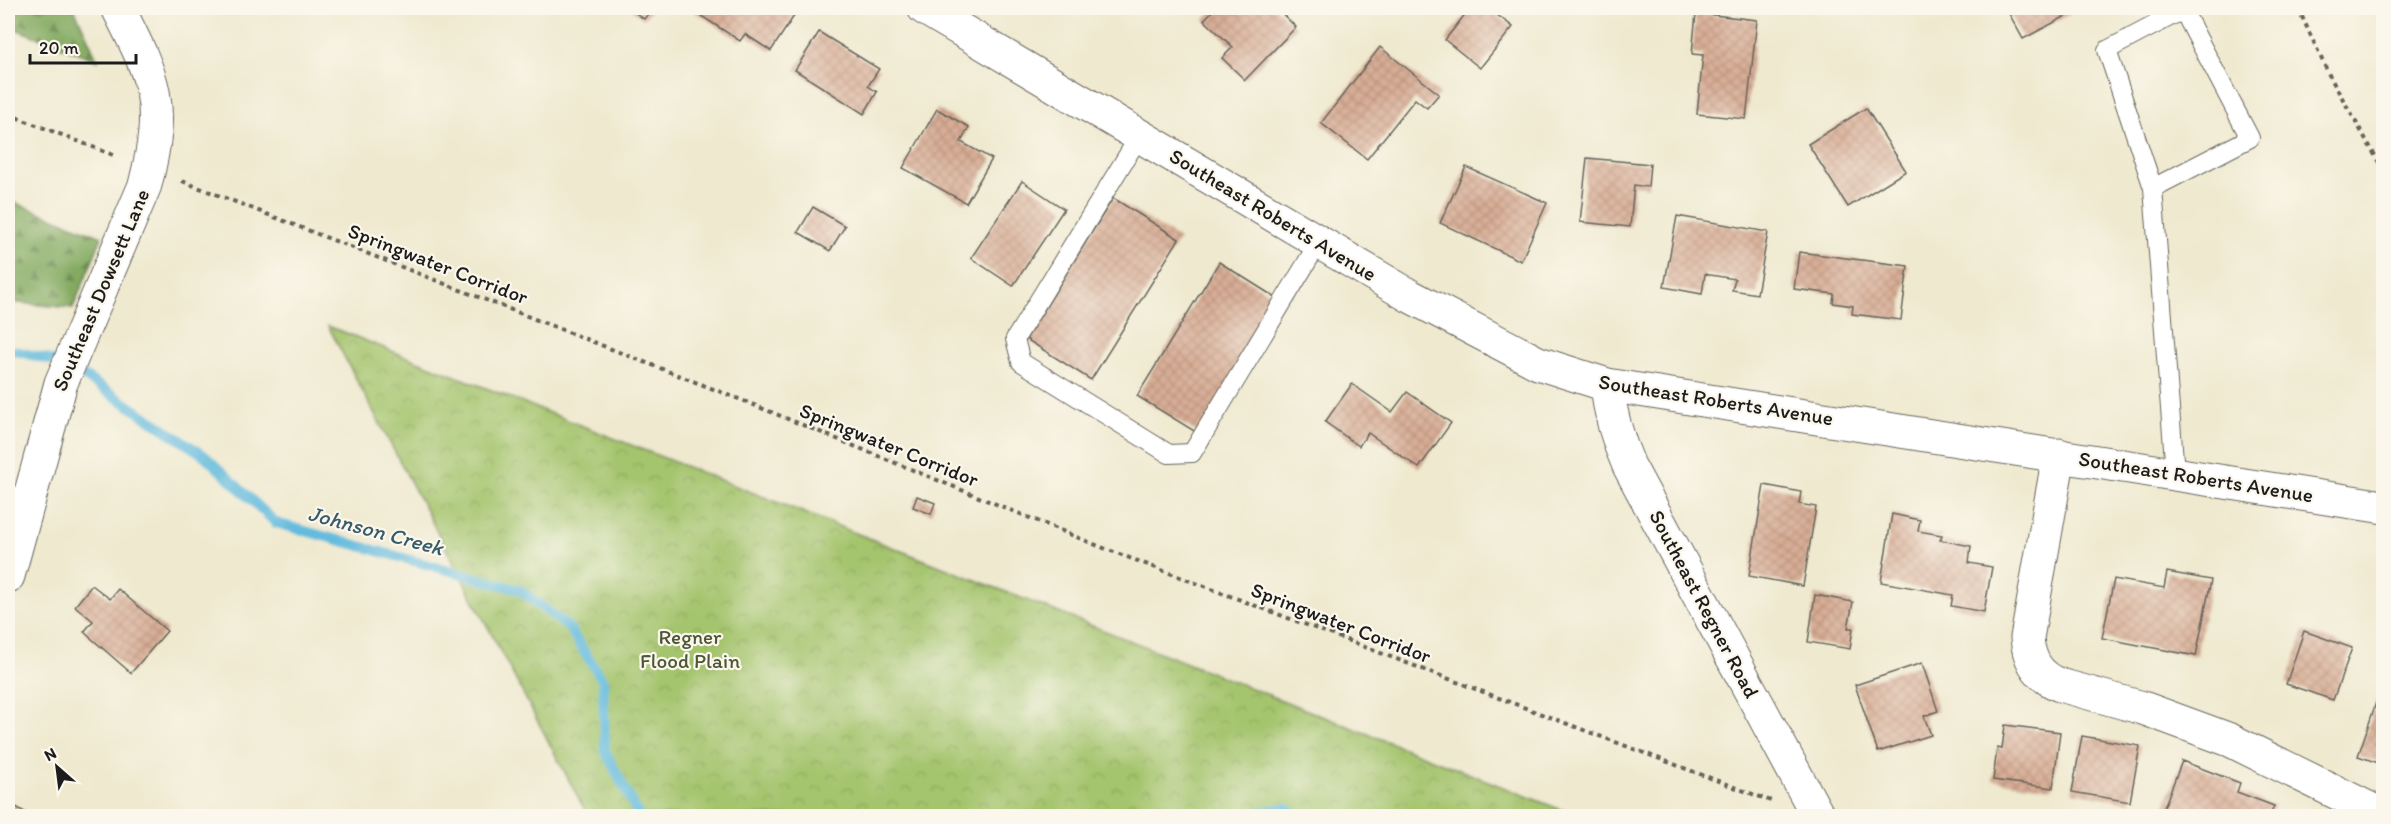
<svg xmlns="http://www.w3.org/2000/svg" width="2391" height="824" font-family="Itim,sans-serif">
  <defs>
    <pattern id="forest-firs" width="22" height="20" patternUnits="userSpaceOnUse" patternTransform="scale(1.5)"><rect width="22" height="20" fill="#83aa60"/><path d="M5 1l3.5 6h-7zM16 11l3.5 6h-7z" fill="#6a8a4e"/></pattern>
    <pattern id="park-crowns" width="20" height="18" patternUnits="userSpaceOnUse" patternTransform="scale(1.5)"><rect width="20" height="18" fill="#a4c46d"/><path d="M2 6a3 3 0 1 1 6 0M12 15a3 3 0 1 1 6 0" fill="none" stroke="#8da85e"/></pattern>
    <pattern id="building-cross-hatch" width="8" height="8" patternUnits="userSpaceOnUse" patternTransform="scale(1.5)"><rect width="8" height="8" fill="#d8ad95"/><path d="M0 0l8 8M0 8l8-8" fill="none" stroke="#b99480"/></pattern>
  </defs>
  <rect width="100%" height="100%" fill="#fbf7ec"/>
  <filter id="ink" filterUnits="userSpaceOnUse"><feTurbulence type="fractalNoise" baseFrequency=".0167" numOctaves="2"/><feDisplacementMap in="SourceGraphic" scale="12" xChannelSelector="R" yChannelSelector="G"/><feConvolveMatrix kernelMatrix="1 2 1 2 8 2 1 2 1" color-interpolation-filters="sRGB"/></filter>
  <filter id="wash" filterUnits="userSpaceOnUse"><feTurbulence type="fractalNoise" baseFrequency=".008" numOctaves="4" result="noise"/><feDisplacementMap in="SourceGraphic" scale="24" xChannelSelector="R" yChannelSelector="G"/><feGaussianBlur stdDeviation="1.35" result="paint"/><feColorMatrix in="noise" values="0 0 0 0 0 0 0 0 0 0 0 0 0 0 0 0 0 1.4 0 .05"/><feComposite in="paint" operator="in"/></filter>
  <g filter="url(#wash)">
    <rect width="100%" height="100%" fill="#efe9cf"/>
    <!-- forest -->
    <g fill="url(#forest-firs)" stroke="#50633e" stroke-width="1.5">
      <path d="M8 8H74L98 61 8 26Z"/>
      <path d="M8 200 102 237 73 308 8 302Z"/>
    </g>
    <!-- park -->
    <path fill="url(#park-crowns)" stroke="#607044" stroke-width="1.5" d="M328 326 1577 816H588Z"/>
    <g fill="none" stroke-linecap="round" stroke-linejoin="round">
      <!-- stream -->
      <g stroke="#5fb9dd" stroke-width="10">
        <path d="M8 349 66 364 205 456 276 523 520 590 569 628 603 681 605 751 639 816"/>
        <path d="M1239 816 1286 808 1297 816"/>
      </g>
    </g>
    <g id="blocks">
      <!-- building -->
      <g fill="url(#building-cross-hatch)">
        <path d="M629 8H653L644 19Z"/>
        <path d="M689 8H788L796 13 771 51 745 34 740 41Z"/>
        <path d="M1215 8H1276L1296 27 1245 80 1222 58 1233 47 1204 20Z"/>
        <path d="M1470 8H1488L1513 27 1480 68 1445 40Z"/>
        <path d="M2006 8H2069L2072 13 2023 39Z"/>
        <path d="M1696 13 1757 20 1746 119 1697 114 1703 55 1692 54Z"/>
        <path d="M819 32 879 69 868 86 877 92 864 114 795 70Z"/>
        <path d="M1380 47 1439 94 1427 108 1415 99 1367 159 1321 123Z"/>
        <path d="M1866 108 1906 171 1848 207 1808 144Z"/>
        <path d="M937 109 969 127 961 142 992 159 966 203 903 168Z"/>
        <path d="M1587 158 1650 164 1648 187 1634 185 1630 227 1580 222Z"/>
        <path d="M1466 167 1547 203 1521 261 1440 223Z"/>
        <path d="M1022 181 1064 209 1013 286 971 258Z"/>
        <path d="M1113 198 1179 239 1091 380 1026 339Z"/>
        <path d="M813 207 845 226 830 251 798 232Z"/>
        <path d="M1677 216 1768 232 1757 294 1732 290 1735 279 1705 274 1702 294 1664 287Z"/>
        <path d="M1799 252 1908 266 1901 320 1852 314 1853 306 1833 303 1834 294 1794 289Z"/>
        <path d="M1219 262 1281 301 1199 434 1137 396Z"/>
        <path d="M1352 384 1392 412 1407 392 1451 423 1419 468 1368 433 1359 446 1325 422Z"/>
        <path d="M1764 485 1801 492 1799 504 1816 507 1803 586 1749 576Z"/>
        <path d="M917 496 935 503 931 514 913 507Z"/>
        <path d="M1892 514 1920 520 1918 531 1942 535 1940 540 1971 546 1969 563 1992 567 1984 612 1951 606 1953 595 1881 582Z"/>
        <path d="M2167 572 2211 580 2196 656 2102 638 2114 579 2164 588Z"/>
        <path d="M92 585 110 599 118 589 167 631 131 673 84 632 93 621 75 606Z"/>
        <path d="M1815 595 1853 602 1848 628H1853L1850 649 1808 642Z"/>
        <path d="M2304 631 2352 648 2333 700 2286 684Z"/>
        <path d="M1922 663 1938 711 1924 716 1931 735 1878 752 1855 685Z"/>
        <path d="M2382 685 2384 686V765L2358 756Z"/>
        <path d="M2005 725 2060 732 2053 788 1993 780 1997 748 2002 749Z"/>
        <path d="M2082 736 2140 746 2130 802 2072 792Z"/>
        <path d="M2182 761 2240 783 2237 792 2274 806 2270 816H2180L2163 810Z"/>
        <path d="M8 802 31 816H8Z"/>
      </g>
    </g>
  </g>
  <g filter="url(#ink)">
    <use href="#blocks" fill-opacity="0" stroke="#66645b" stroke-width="1.5"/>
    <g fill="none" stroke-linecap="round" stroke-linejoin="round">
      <defs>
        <g id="service">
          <path d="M1140 135 1015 339 1021 362 1169 454 1192 453 1319 242"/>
          <path d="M2153 188 2250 138 2183 10 2107 50 2153 188 2175 473"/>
        </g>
        <g id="minor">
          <path d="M2059 455 2027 638C2029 661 2038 676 2060 685L2143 708 2230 740 2384 816"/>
          <path d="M8 576 61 383 145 185C166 103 155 81 118 8"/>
        </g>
        <g id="tertiary">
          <path d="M924 8 1410 296 1538 363 1607 385 2384 507"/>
          <path d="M1607 385C1610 415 1617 439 1629 466L1818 816"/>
        </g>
      </defs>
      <!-- service casing -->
      <use href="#service" stroke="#66645b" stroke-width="20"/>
      <!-- minor casing -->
      <use href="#minor" stroke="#66645b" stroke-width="35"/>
      <!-- tertiary casing -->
      <use href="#tertiary" stroke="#66645b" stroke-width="35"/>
      <!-- path -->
      <g stroke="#66645b" stroke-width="4" stroke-dasharray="4.5 4.5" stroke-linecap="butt">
        <path d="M2298 8 2329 75 2384 171"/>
        <path d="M8 114 116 156"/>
        <path d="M182 181 744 401 1106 549 1771 801"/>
      </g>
      <!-- service -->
      <use href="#service" stroke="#fff" stroke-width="18"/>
      <!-- minor -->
      <use href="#minor" stroke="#fff" stroke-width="33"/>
      <!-- tertiary -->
      <use href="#tertiary" stroke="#fff" stroke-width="33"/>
    </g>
  </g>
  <g text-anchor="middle" stroke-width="4.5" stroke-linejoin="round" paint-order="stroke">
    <!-- street labels -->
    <g font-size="21" fill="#1c1c1c" stroke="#fbf7ec">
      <text transform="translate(1273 215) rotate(31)" y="7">Southeast Roberts Avenue</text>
      <text transform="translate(438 264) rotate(21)" y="7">Springwater Corridor</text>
      <text transform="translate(101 290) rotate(-67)" y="7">Southeast Dowsett Lane</text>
      <text transform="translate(1716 400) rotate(9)" y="7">Southeast Roberts Avenue</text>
      <text transform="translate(889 445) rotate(22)" y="7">Springwater Corridor</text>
      <text transform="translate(2196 477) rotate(9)" y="7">Southeast Roberts Avenue</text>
      <text transform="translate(1704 604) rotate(62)" y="7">Southeast Regner Road</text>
      <text transform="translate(1341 623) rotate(21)" y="7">Springwater Corridor</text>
    </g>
    <!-- park labels -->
    <g font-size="21" fill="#4c5738" stroke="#fbf7ec">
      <text x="690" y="644">Regner<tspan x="690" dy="24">Flood Plain</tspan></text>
    </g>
    <!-- water labels -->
    <g font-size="22" font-style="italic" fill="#375b69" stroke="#fbf7ec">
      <text transform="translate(376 530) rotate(15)" y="8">Johnson Creek</text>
    </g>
  </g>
  <!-- margin -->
  <rect width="2391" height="824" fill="none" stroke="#fbf7ec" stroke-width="30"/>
  <!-- north arrow -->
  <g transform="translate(57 767) rotate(332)" stroke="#fbf7ec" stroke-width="4.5" paint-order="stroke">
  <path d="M0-4.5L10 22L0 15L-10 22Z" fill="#1c1c1c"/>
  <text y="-9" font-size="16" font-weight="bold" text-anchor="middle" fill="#1c1c1c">N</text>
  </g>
  <!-- scale -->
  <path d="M30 54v9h106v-9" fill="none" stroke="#1c1c1c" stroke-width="3"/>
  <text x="39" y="54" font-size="18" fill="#1c1c1c" stroke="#fbf7ec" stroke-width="4.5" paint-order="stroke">20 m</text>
</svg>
